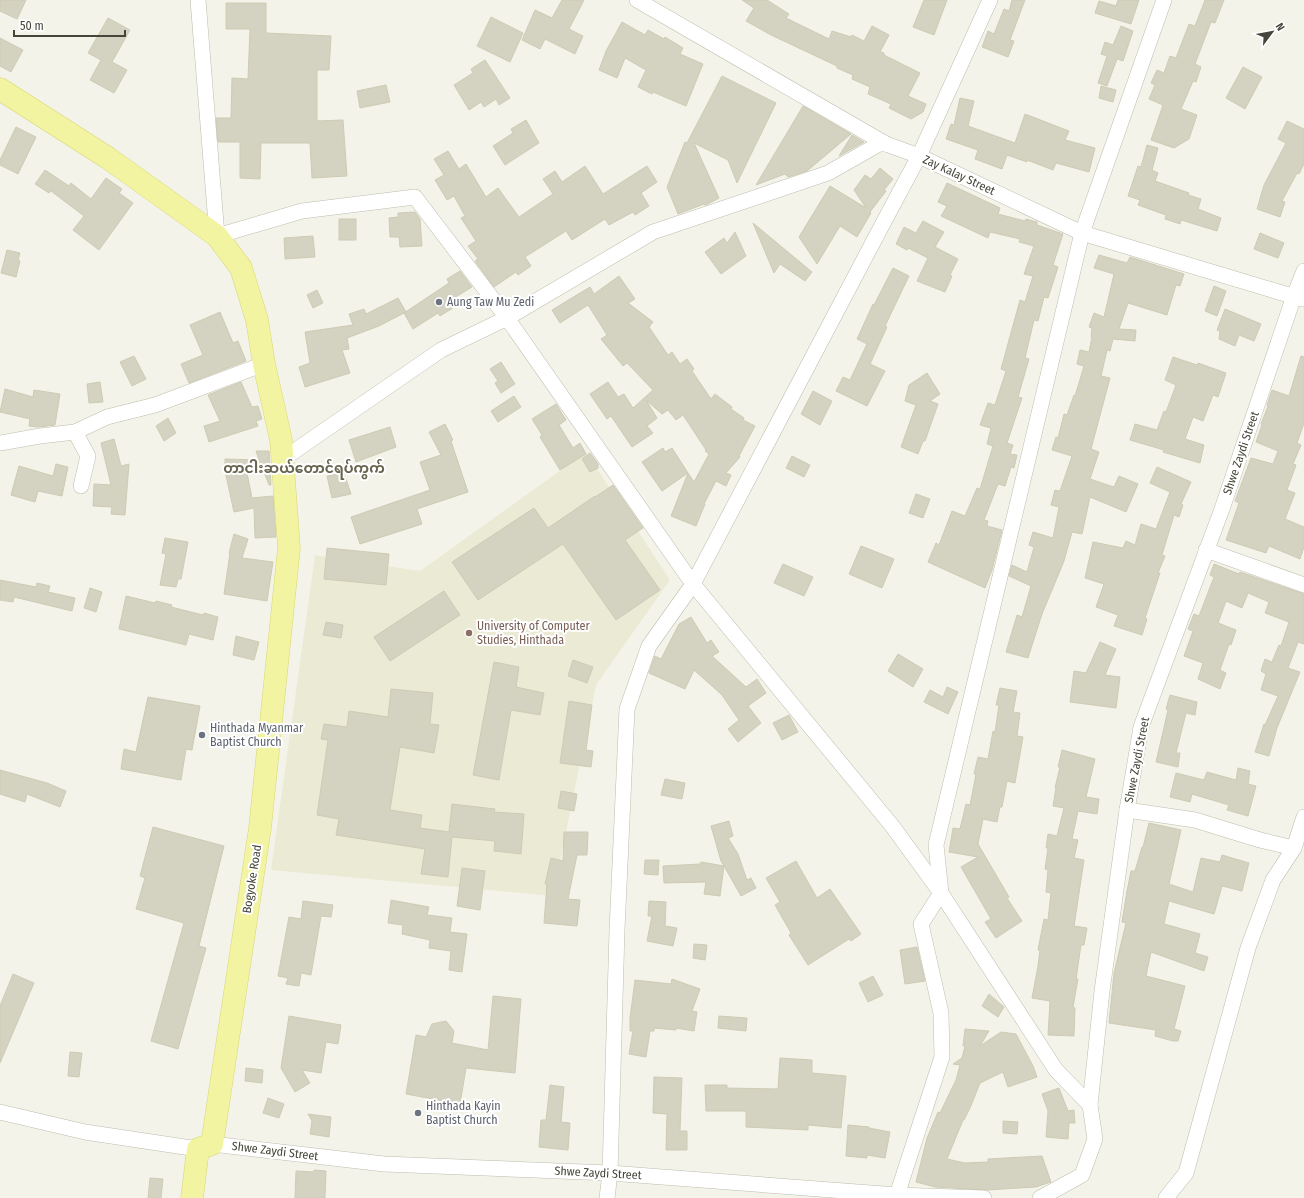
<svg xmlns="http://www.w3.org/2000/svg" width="1304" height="1198" font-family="'Fira Sans Condensed','Noto Sans Myanmar',sans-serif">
  <rect width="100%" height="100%" fill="#f3f3ea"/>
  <!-- education -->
  <path fill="#ebebd5" d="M586 452 670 580 596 685 553 896 271 870 315 555 420 571Z"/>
  <!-- building -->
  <g fill="#d4d2c0" stroke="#cecbb4">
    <path d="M0 0H26L17 19 0 11Z"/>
    <path d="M562 0H584L569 29 583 36 575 54 545 39 540 49 522 40 535 10 552 18Z"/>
    <path d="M742 0H767L789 14 786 18 829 39 832 31 851 37 852 35 864 41 872 26 889 35 880 52 884 53V55L920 73 908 96 926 104 923 112 911 119 889 108 891 104 868 94 870 87 852 79 853 75 837 68V66L771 35 746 21 754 8Z"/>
    <path d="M924 0H947L934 35 913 27Z"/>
    <path d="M1012 0H1025L1010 40 1014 41 1008 57 982 47 988 31 994 34 1004 9 1009 11Z"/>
    <path d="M1118 0H1139L1131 24 1095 13 1099 1 1116 6Z"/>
    <path d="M1205 0H1224L1215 23 1211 22 1195 64 1201 67 1196 82 1193 81 1181 109 1197 115 1189 139 1174 148 1151 140 1163 105 1149 99 1155 85 1151 83 1157 70 1164 73 1170 56 1176 58 1189 24 1195 26Z"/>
    <path d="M226 3H266V33L331 36 329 70H317V121L343 120 347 176 312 178 310 143H261L260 179 240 178V142H218L216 118H231L232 78 248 79 250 29H226Z"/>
    <path d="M491 17 523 33 510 62 477 46Z"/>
    <path d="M108 18 130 30 112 62 127 70 114 93 90 80 101 60 88 53Z"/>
    <path d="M622 22 645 35 648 30 664 39 665 37 683 48 680 54 703 64 686 106 653 92 652 94 638 87 646 70 625 58 617 78 599 70 606 51Z"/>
    <path d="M1121 26 1133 31 1123 61 1117 59 1107 86 1098 83 1107 56 1101 54 1105 42 1113 45Z"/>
    <path d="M0 38 23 50 11 72 0 66Z"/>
    <path d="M485 60 510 98 499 105 496 99 484 107 481 102 469 110 454 85 473 73 471 69Z"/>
    <path d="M1243 67 1262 77 1245 109 1226 98Z"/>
    <path d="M722 76 776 103 737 183 728 160 694 143 719 198 706 205H705L704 204 678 214 667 187 685 142 687 143Z"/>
    <path d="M386 85 390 102 360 108 357 91Z"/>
    <path d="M1101 86 1116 90 1113 102 1099 98Z"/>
    <path d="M960 98 974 101 968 126 1015 143 1025 114 1069 131 1065 140 1095 148 1089 172 1056 163 1053 170 1027 160V162L1007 155 1002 169 975 159 978 150 946 139 951 124 954 125Z"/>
    <path d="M803 106 851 134 807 171 788 177 785 174 756 185Z"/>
    <path d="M526 120 539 143 505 165 493 146 513 133 511 129Z"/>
    <path d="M1287 121 1304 129V164L1299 174 1297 173 1282 201 1285 202 1280 217 1257 209 1264 185 1286 143 1278 139Z"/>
    <path d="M16 127 36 137 18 174 0 165V160Z"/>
    <path d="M852 135 864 142 839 156Z"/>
    <path d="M1147 145 1158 148 1152 170 1158 173 1155 181 1189 193 1188 195 1201 199 1198 209 1221 218 1217 231 1181 220 1180 224 1165 219 1166 215 1138 205 1140 200 1128 196 1138 166 1141 167Z"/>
    <path d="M448 151 459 169 466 164 486 197 498 188 519 217 553 194 543 179 555 171 562 182 585 166 603 194 647 166 657 182 641 193 649 206 635 215 633 212 609 225 605 219 572 240 566 231 525 257 531 266 518 275 516 272 494 287 475 261 478 259 468 246 476 241 461 218 465 216 454 196 447 200 435 180 444 175 434 159Z"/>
    <path d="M880 168 893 179 884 190 886 191 870 212 871 213 857 237 840 226 817 264 799 237 830 186 866 208 854 190 865 175 871 179Z"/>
    <path d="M45 170 69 186 71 183 91 199 106 178 122 189 119 193 133 203 99 250 73 230 84 216 51 191 49 193 35 184Z"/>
    <path d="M947 183 1000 208 998 214 1025 221 1026 219 1037 222V225L1063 234 1053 265 1058 267 1048 298 1044 297 1038 321 1034 320 1025 358 1029 359 1018 397 1022 398 1007 443 1013 445 1010 454 1017 455 1014 468 1011 467 1005 486 998 484 984 520 988 521 987 526 1002 530 992 570 985 588 928 562 936 543 939 545 952 511 965 516 977 488 980 489 993 446 987 444 991 428 980 425 988 403 995 405 1006 371 1001 369 1020 300 1025 302 1033 276 1024 274 1034 246 1019 242 1020 239 990 232 988 238 941 216 947 206 938 202Z"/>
    <path d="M415 212 420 219 422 246 400 247 399 237H390L389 218 398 217V213Z"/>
    <rect x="339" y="219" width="17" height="21"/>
    <path d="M923 221 944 232 935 247 958 259 950 275 952 276 945 292 917 281 928 258 908 248 907 250 896 244 904 227 916 233Z"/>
    <path d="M753 223 812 272 805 281 780 264 774 273Z"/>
    <path d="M735 232 746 256 721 274 705 252 724 238 727 243Z"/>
    <path d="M1260 233 1284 243 1278 258 1254 249Z"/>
    <path d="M313 236 315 257 285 259 284 238Z"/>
    <path d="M7 250 20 253 18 260 20 261 16 277 1 273Z"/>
    <path d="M1099 255 1127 263 1130 257 1184 274 1180 286 1176 285 1167 315 1128 303 1119 329 1136 330 1135 341 1113 339 1110 351 1107 350 1101 376 1110 378 1091 449 1099 452 1090 479 1114 487 1119 476 1138 484 1126 512 1090 497 1082 534 1072 532 1064 561 1042 614 1028 658 1006 652 1017 615 1022 617 1031 586 1009 576 1012 565 1027 572 1034 547 1029 545 1033 532 1053 538 1059 507 1051 505 1055 490 1060 491 1072 456 1052 450 1056 437 1058 438 1064 414 1067 415 1074 395 1075 396 1084 366 1077 364 1080 350 1089 352 1092 337H1091L1092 328 1089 327 1094 313 1104 317 1114 274 1094 268Z"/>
    <path d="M893 268 909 276 885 326 887 327 870 364 885 371 867 406 836 391 843 377 850 380 867 344 857 339 873 304 874 305Z"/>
    <path d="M460 271 472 287 449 301 453 308 440 316 438 313 413 329 404 313 449 283 447 279Z"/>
    <path d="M619 276 635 299 628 303 653 322 649 327 668 355 672 352 680 364 687 359 694 369 692 371 711 399 715 394 732 407 731 409 744 418 743 420 755 426 739 456 740 457 726 473 731 475 726 486 716 481 704 504H705L696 526 671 516 688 473 694 482 709 454 705 451 706 450 683 415 676 420 668 410 662 414 646 400 657 418 647 426 653 433 632 447 611 416 607 419 590 394 608 382 618 397 624 394 633 408 653 390 627 363 623 366 601 339 607 335 588 305 560 323 552 310 590 287 594 294Z"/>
    <path d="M1214 286 1226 291 1217 316 1205 311Z"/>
    <path d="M317 290 323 303 313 308 307 295Z"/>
    <path d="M398 298 406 312 379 326 347 338 349 349 342 350 350 373 305 387 299 367 310 363 305 332 353 325 349 314 364 309 366 314Z"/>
    <path d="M1225 309 1261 324 1254 341 1239 335 1235 346 1219 339 1220 331 1217 330Z"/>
    <path d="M220 312 233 343 238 341 246 361 189 383 181 364 203 355 190 325Z"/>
    <path d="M134 356 146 379 132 386 120 362Z"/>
    <path d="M1301 356 1304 357V423L1297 443 1301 445 1293 464 1296 465 1287 490 1295 493 1285 519 1304 527V547L1300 559 1269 546 1266 553 1226 540 1239 503 1235 501 1251 458 1273 464 1278 451 1256 442 1262 425 1261 424 1268 406 1267 405 1272 390 1289 396Z"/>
    <path d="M1173 357 1197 365 1198 363 1226 373 1218 397 1213 395 1203 421 1193 417 1185 439 1204 445 1200 463 1163 452 1164 450 1130 440 1135 424 1157 430 1164 411 1166 412 1176 385 1165 380Z"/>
    <path d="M501 362 515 384 501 393 495 383 498 381 490 369Z"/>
    <path d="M927 373 940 394 930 401 938 404 925 441H923L918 454 901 447 916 405 905 401 909 385Z"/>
    <path d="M100 382 103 402 89 403 87 384Z"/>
    <path d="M241 382 252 407 258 406 262 419 256 421 258 426 209 442 204 426 220 421 208 395Z"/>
    <path d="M5 389 33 397 34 390 60 394 55 425 38 427 29 426 30 419 0 412Z"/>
    <path d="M813 391 832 401 820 425 801 414Z"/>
    <path d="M514 396 521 407 498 422 491 411Z"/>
    <path d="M556 404 566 420 559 425 573 448 580 443 586 454 560 470 540 437 542 435 532 419Z"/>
    <path d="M168 418 176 433 164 441 156 426Z"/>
    <path d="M445 424 453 440 451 441 468 492 417 509 422 524 360 544 351 517 430 490 420 462 441 455 429 432Z"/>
    <path d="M390 427 396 447 356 462 349 440Z"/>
    <path d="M114 439 121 466 129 464 125 515 111 514 112 507 93 506 94 484 111 485 101 443Z"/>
    <path d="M663 448 665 452 672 448 688 473 662 491 642 462Z"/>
    <path d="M256 451H269L271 485H269L264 472 247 473 252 498 273 496 276 537 255 538 254 508 234 512 225 471V459L259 460Z"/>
    <path d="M590 453 598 464V468L590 472 582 459Z"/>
    <path d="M792 456 810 465 804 477 786 468Z"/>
    <path d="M56 464 68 467 62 496 38 491 35 502 11 495 19 466 53 476Z"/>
    <path d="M1157 467 1191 482 1181 504 1183 505 1179 517 1174 515 1162 555 1165 556 1158 573H1160L1145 618 1147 619 1142 635 1114 626 1118 615 1096 607 1104 584 1085 578 1093 542 1123 548 1126 541 1135 545 1141 524 1156 529 1170 492 1150 483Z"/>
    <path d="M344 473 351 494 332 498 327 476Z"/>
    <path d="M613 485 643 528 625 540 660 590 616 620 563 544 478 600 452 562 534 508 548 528 595 496V497Z"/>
    <path d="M916 494 930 499 923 518 909 513Z"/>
    <path d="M234 534 248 539 242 558 273 562 267 601 224 594 230 553H229Z"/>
    <path d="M165 538 188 542 181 579H178L176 587 160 585 166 554 162 553Z"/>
    <path d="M861 546 894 559 882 588 849 574Z"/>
    <path d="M327 548 389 554 386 585 324 579Z"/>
    <path d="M783 564 813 577 804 596 774 583Z"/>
    <path d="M1214 564 1239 574 1240 572 1304 594V644L1298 642 1288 668 1300 672 1277 728 1269 756 1255 752 1264 724 1265 725 1278 696 1261 690 1266 674 1261 671 1265 659 1272 662 1279 645 1281 646 1289 622 1265 613 1269 602 1248 593 1242 608 1226 601 1218 623 1236 630 1231 645 1229 644 1220 670 1226 673 1220 689 1198 679 1203 663 1184 656 1193 631 1188 629 1194 614 1199 616 1214 577 1210 575Z"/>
    <path d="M0 580 36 587 37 583 50 586 48 592 75 598 72 611 14 597 13 602 0 600Z"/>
    <path d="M90 588 102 592 96 612 84 608Z"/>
    <path d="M444 591 460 615 390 661 374 637Z"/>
    <path d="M126 596 155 603 156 601 172 605 171 607 203 615 204 613 218 617 213 640 189 634 186 645 119 629Z"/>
    <path d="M691 617 707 643 711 640 719 652 712 656 746 687 757 679 766 693 748 706 761 723 738 742 728 729 739 720 722 695 694 670 685 689 649 673 655 656 661 659 679 624Z"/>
    <path d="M326 622 343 625 341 638 323 635Z"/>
    <path d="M236 636 259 642 254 660 233 655Z"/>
    <path d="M1100 642 1116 649 1105 675 1120 677 1116 708 1070 702 1074 671 1086 673Z"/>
    <path d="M898 654 923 669 913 687 888 671Z"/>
    <path d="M573 660 593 667 587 683 568 676Z"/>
    <path d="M494 662 519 667 516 687 544 693 540 715 511 710 499 780 473 775Z"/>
    <path d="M947 687 958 692 948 714 924 702 930 690 943 697Z"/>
    <path d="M1000 688 1017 691 1013 712 1020 713 1017 736 1023 737 1015 783 1007 781 1002 807H1000L997 822 983 819 978 844 1009 897 1007 898 1022 921 996 938 985 922 991 919 961 867 978 857 949 852 953 828 960 829 966 804 970 805 976 774H974L978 757 988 759 993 731 995 732 999 705H996Z"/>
    <path d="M391 689 433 693 430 724 439 725 434 753 400 747 390 810 422 815 420 828 449 832 452 804 495 809 494 812 524 814 521 854 494 851 495 841 452 837 448 877 421 874 425 849 336 835 339 819 317 815 328 740 321 739 324 724 347 727 349 711 388 717Z"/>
    <path d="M1170 695 1197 702 1195 715 1186 713 1176 753H1180L1178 767 1156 762 1168 710 1166 709Z"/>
    <path d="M148 697 200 706 192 750 186 749 181 780 121 769 124 749 136 752Z"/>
    <path d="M569 701 592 705 586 750 593 751 591 767 560 763Z"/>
    <path d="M789 715 798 732 782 740 773 723Z"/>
    <path d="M1062 750 1095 759 1086 797 1099 799 1097 814 1078 811 1072 839 1078 840 1074 858 1084 860 1074 926 1087 928 1084 945H1081L1076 979H1078L1073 1007 1075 1008 1074 1036 1048 1035 1050 1001 1032 998 1038 966 1040 950H1038L1044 919 1048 920 1051 893 1046 892 1048 870 1045 869 1048 848H1046L1048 834 1057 836 1064 808 1053 806 1056 788H1055L1060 767H1058Z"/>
    <path d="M1238 768 1250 771 1248 784 1256 786 1248 816 1227 810 1229 805 1192 794 1190 802 1170 797 1176 773 1204 780 1207 772 1236 780Z"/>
    <path d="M0 770 47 783 66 791 60 807 27 794 25 802 0 794Z"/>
    <path d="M665 779 685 783 682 799 661 795Z"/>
    <path d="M561 791 577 794 574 811 558 808Z"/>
    <path d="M729 821 733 836 728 838 738 854 747 880 751 878 756 888 741 896 724 866 720 896 704 894 706 882 664 883 663 866 700 864 701 862 724 866 721 861 711 826Z"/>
    <path d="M1149 823 1181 830 1169 884 1193 892 1201 858 1220 862 1222 855 1249 863 1242 891 1222 886 1214 914 1169 901 1164 924 1200 934 1195 953 1208 957 1204 971 1151 952 1146 976 1185 986 1174 1029 1181 1031 1178 1041H1173L1155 1036 1156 1030 1109 1023 1114 973 1126 923 1122 922 1127 891 1131 871H1135L1142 847H1143Z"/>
    <path d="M153 827 224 846 199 946 206 948 178 1049 151 1041 184 923 136 909 145 878 140 876Z"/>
    <path d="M564 832H588L587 855H577L568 899 580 900 577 926 544 923 547 884H545L551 858 563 861Z"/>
    <path d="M645 860H659L658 875 644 874Z"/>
    <path d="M796 861 817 898 830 889 861 934 851 941 849 939 808 965 789 935 791 933 775 905 780 902 766 878Z"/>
    <path d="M462 868 485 871 480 910 457 906Z"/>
    <path d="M391 900 429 907 427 915 452 918 450 932 467 934 462 972 449 970 451 951 429 948 430 940 402 934 403 925 388 923Z"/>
    <path d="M303 901 333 905 331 917 321 916 311 975 301 973 299 986 286 984 288 978 278 976 289 917 301 919Z"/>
    <path d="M649 901 666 902 665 926 677 928 673 946 647 941 652 916H648Z"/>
    <path d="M694 944 707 945 705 960 693 958Z"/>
    <path d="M917 947 925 981 905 984 900 950Z"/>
    <path d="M13 974 34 983 0 1063V1006Z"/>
    <path d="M873 976 883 995 868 1002 859 983Z"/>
    <path d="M672 979 700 989 692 1011 697 1012 694 1031 676 1028V1030L654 1028V1031H650L646 1057 629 1054 633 1031H630V1018L635 980 671 984Z"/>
    <path d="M989 994 1004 1007 998 1017 982 1006Z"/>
    <path d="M493 996 521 999 515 1073 466 1068 460 1104 406 1094 416 1035 426 1037 432 1024 446 1021 454 1031 452 1043 488 1050Z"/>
    <path d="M289 1016 341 1025 338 1044 326 1042 321 1073 302 1070 310 1083 295 1092 281 1068Z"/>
    <path d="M719 1016 747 1018 746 1031 718 1028Z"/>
    <path d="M965 1029 989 1031 980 1046 1001 1032 1016 1034 1033 1066 1037 1077 1008 1087 1003 1072 980 1083 970 1108 964 1120H963L947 1159 965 1163 988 1162V1159L1042 1156 1051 1182 1036 1187 987 1190 935 1187 916 1182 927 1138 938 1112 940 1113 956 1080 960 1065 953 1064 962 1058 965 1046H963Z"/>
    <path d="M70 1052 82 1053 79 1077 68 1076Z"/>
    <path d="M780 1058 812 1060V1073L846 1076 841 1128 808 1125V1130L746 1127V1111H706L705 1085H727V1088L778 1089Z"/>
    <path d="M246 1068 263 1070 262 1083 245 1081Z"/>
    <path d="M654 1077 682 1078 680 1131H687V1150H666L667 1114 653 1113Z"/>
    <path d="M550 1085 564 1087 561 1122 570 1123 568 1150 539 1147 541 1120H546Z"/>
    <path d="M1059 1088 1068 1111 1074 1110 1075 1123H1069L1068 1139 1046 1137 1048 1111 1042 1094Z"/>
    <path d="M268 1098 284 1104 279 1118 263 1113Z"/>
    <path d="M308 1114 331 1117 329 1137 310 1134 312 1121Z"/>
    <path d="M1003 1121 1018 1122 1017 1134 1003 1133Z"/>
    <path d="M848 1125 869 1127V1128L890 1132 885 1158 867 1155V1158L846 1156Z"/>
    <path d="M314 1170 326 1171 325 1198H295L296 1171 314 1172Z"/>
    <path d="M150 1178 163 1179 161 1198H148Z"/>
  </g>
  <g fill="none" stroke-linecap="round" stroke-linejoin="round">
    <defs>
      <g id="minor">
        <path d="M198 0 217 236 302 211 415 197 507 318 693 584 893 827 941 893 1056 1070 1090 1105"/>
        <path d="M637 0 886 144 919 156 1082 233 1302 299"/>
        <path d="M75 432 88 456 81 486"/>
        <path d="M0 443 40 436 75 432 107 417 155 405 264 364"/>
        <path d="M283 459 441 350 507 318 653 232 828 173 879 144H886"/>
        <path d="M1206 550 1304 585"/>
        <path d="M1127 810 1195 820 1260 840 1294 848"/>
        <path d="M0 1112 85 1132 198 1149"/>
        <path d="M212 1144 384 1164 610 1173 897 1195 984 1198"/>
        <path d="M897 1195 942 1057 941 1013 921 924 941 893 936 845 1082 233 1164 0"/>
        <path d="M607 1198 610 1173 617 930 627 709 649 646 693 584 880 229 919 156 990 0"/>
        <path d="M1040 1198 1082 1175 1095 1139 1090 1105 1102 991 1127 810 1141 727 1222 509 1294 296 1304 271"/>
        <path d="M1166 1198 1186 1173 1248 948 1273 880 1294 848 1304 817"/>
      </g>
      <path id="primary" d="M0 89 108 158 217 236 241 268 257 320 264 364 281 440 289 548 260 828 212 1144 198 1149 192 1198"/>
    </defs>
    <!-- minor casing -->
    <use href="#minor" stroke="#bebdad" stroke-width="16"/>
    <!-- primary casing -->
    <use href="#primary" stroke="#d8d674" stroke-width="23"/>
    <!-- minor -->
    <use href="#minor" stroke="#fff" stroke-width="15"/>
    <!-- primary -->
    <use href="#primary" stroke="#f3f4a2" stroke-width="22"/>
  </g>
  <!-- markers -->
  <g fill="#6b7280" stroke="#fff" stroke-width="1.5">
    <circle cx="439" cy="302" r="4"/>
    <circle cx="202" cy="735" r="4"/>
    <circle cx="418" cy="1113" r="4"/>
  </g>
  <circle fill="#8d6e63" stroke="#fff" stroke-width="1.5" cx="469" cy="633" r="4"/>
  <g text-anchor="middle" stroke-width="4" stroke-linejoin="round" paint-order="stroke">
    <!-- street labels -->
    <g font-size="12" fill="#464539" stroke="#fff">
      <text transform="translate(959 175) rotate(25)" y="4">Zay Kalay Street</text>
      <text transform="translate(1241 453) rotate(-71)" y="4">Shwe Zaydi Street</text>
      <text transform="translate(1137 760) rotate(-79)" y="4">Shwe Zaydi Street</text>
      <text transform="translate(252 879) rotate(-81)" y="4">Bogyoke Road</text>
      <text transform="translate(275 1151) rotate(7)" y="4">Shwe Zaydi Street</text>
      <text transform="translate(598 1173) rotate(3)" y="4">Shwe Zaydi Street</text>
    </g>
    <!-- worship labels -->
    <g font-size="12" fill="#5b616d" stroke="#fff" text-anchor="start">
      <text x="447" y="306">Aung Taw Mu Zedi</text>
      <text x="210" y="732">Hinthada Myanmar<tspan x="210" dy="14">Baptist Church</tspan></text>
      <text x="426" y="1110">Hinthada Kayin<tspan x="426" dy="14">Baptist Church</tspan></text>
    </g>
    <!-- education labels -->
    <g font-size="12" fill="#785e54" stroke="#fff" text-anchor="start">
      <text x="477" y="630">University of Computer<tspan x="477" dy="14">Studies, Hinthada</tspan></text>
    </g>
    <!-- quarter labels -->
    <g font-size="14" font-weight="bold" fill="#686551" stroke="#fff">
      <text x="304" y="473">တာငါးဆယ်တောင်ရပ်ကွက်</text>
    </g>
  </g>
  <!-- north arrow -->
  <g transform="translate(1272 32) rotate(58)" stroke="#ffffff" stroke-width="3" paint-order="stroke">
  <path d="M0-3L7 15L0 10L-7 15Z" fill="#464539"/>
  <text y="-6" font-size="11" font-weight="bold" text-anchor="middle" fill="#464539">N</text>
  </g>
  <!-- scale -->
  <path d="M14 30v6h111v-6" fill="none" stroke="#464539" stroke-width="2"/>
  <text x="20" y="30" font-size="12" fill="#464539" stroke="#ffffff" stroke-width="3" paint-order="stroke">50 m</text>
</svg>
